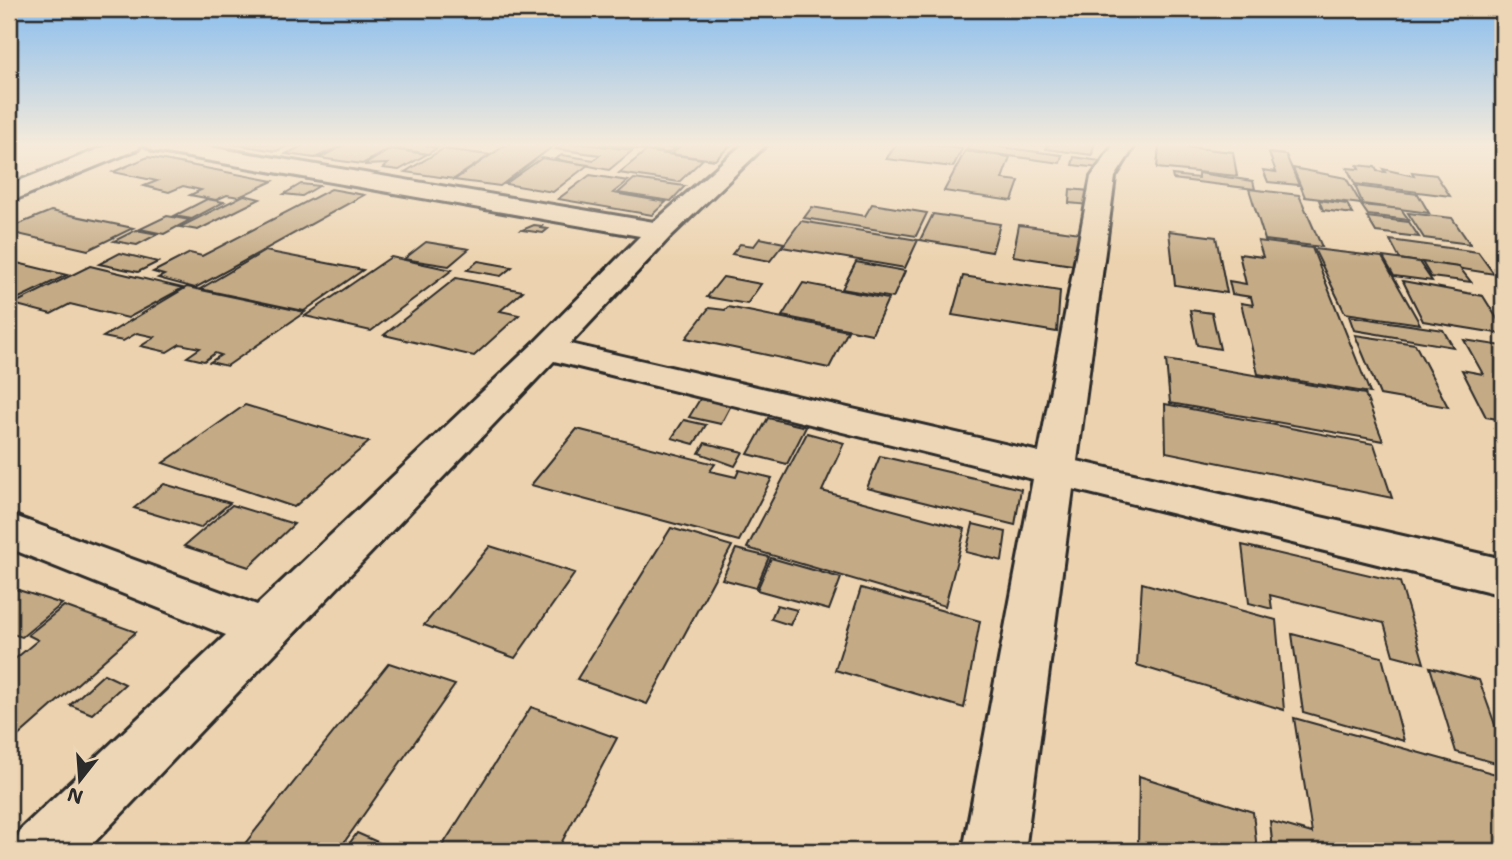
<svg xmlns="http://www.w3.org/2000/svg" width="1512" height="860" font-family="'Shantell Sans',sans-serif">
  <rect width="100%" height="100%" fill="#ecd2ae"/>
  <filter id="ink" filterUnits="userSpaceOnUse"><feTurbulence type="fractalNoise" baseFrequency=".0143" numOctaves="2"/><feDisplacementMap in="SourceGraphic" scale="14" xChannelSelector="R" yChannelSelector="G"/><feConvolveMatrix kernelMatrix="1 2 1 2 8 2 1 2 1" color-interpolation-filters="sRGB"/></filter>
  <g filter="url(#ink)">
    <!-- building -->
    <g fill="#c4aa85" stroke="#2b2b2b" stroke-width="2">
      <path d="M233 144H293L276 151Z"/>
      <path d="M306 144 330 145 345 144 315 158 286 154Z"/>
      <path d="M346 144H398L362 164 319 158Z"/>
      <path d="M400 144H445L426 146 437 148 428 154 392 148Z"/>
      <path d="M507 144H556L500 186 454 180Z"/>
      <path d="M563 144H585L633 150 609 170 555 159 562 155 594 160 600 155 556 149Z"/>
      <path d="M599 144H660L658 146 675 148 668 153Z"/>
      <path d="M675 144H732L715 160 671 154 679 147 672 146Z"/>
      <path d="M897 144H925L962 149 953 167 886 159Z"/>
      <path d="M970 144H977L1062 155 1060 163 966 150Z"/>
      <path d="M1038 144H1094L1092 155 1046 149 1048 145Z"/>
      <path d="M1159 144 1233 152 1237 176 1157 168Z"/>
      <path d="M391 149 427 154 399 170 383 168 388 164 364 165Z"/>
      <path d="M443 149 490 155 454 179 405 172Z"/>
      <path d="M646 151 703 159 679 182 619 173Z"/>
      <path d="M965 151 1010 157 1002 179 1019 181 1012 201 944 191Z"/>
      <path d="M1269 153 1286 155 1299 185 1268 182 1263 170 1276 172Z"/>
      <path d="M148 157 273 181 239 197 227 195 216 200 190 195 201 190 183 186 169 192 144 186 157 181 113 172Z"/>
      <path d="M1074 157 1100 161 1099 168 1072 165Z"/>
      <path d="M542 158 588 165 553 192 505 184Z"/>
      <path d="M1357 165 1375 167 1377 171 1385 172 1383 169 1414 176 1412 172 1436 175 1450 196 1355 184 1347 168 1359 169Z"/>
      <path d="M1293 168 1346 178 1361 204 1305 197Z"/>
      <path d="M1198 173 1253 181 1255 189 1173 179 1172 175 1198 178Z"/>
      <path d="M590 175 628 181 613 193 666 202 652 215 558 199Z"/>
      <path d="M634 179 685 186 671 201 618 193Z"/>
      <path d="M301 184 319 186 302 196 284 194Z"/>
      <path d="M1355 186 1418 194 1429 213 1363 204Z"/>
      <path d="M331 189 364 195 195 288 158 278 164 275 153 272 190 253 202 256Z"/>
      <path d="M1070 189 1089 191V205L1069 203Z"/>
      <path d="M1249 189 1299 195 1322 247 1265 240Z"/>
      <path d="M244 195 260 199 198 230 180 227Z"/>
      <path d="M207 199 224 202 192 219 174 216Z"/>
      <path d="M1319 200 1347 204 1353 214 1323 210Z"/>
      <path d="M872 204 927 213 916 236 804 218 812 207 865 216Z"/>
      <path d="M1361 205 1401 209 1409 220 1368 215Z"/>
      <path d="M51 211 133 228 88 250 9 232V228Z"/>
      <path d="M1408 213 1452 218 1470 244 1424 238Z"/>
      <path d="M933 214 1000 224 992 252 920 240Z"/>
      <path d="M167 216 190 220 164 234 140 229Z"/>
      <path d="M1367 217 1409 222 1419 237 1376 232Z"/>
      <path d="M801 221 918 240 905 268 782 247Z"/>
      <path d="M534 225 542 226 540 228 548 229 543 233 522 230Z"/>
      <path d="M1019 225 1081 233 1079 266 1013 256Z"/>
      <path d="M136 230 158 234 137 245 114 241Z"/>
      <path d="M1169 231 1216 237 1227 293 1175 285Z"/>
      <path d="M760 238 784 243 770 261 732 254 740 244 754 246Z"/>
      <path d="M1390 240 1478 252 1494 274 1400 259Z"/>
      <path d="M1258 241 1312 248 1370 393 1258 374 1241 303 1253 305 1251 297 1232 294 1229 281 1246 284 1239 254 1263 257Z"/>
      <path d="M426 242 469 249 449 266 404 259Z"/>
      <path d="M1314 249 1382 257 1420 324 1345 313Z"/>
      <path d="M265 251 363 270 304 311 200 289Z"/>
      <path d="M120 253 158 262 138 272 99 264Z"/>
      <path d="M391 257 452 270 371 331 305 316Z"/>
      <path d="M1383 257 1419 262 1432 281 1394 276Z"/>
      <path d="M9 261 67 275 17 299 9 297Z"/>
      <path d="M478 261 512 267 501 276 467 270Z"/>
      <path d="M856 262 905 271 893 298 842 289Z"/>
      <path d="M1422 262 1459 267 1471 282 1431 277Z"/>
      <path d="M90 266 183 288 128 318 70 304 51 314 13 304Z"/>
      <path d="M963 276 1060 291 1057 332 952 315Z"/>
      <path d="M723 277 761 284 747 304 707 297Z"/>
      <path d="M456 278 523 291 500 311 519 315 474 356 384 335Z"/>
      <path d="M1403 281 1483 296 1503 328V334L1423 321Z"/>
      <path d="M803 283 888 299 872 334 782 316Z"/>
      <path d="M187 287 305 312 227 366 210 362 221 355 215 353 204 361 187 357 200 348 180 344 167 352 141 346 155 337 137 333 123 341 103 337Z"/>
      <path d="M728 307 848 331 829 368 686 338 709 308 725 310Z"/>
      <path d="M1190 310 1212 313 1220 349 1197 345Z"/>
      <path d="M1349 316 1443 330 1453 347 1354 330Z"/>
      <path d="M1355 335 1415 344 1448 407 1380 395Z"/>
      <path d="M1464 340 1503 346V420L1486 417 1462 370 1483 374Z"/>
      <path d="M1166 360 1365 394 1383 441 1170 403Z"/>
      <path d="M700 399 731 405 721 424 689 417Z"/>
      <path d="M1165 404 1374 444 1392 498 1166 452Z"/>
      <path d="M245 405 369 442 294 507 163 463Z"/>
      <path d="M768 418 806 427 787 464 748 454Z"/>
      <path d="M684 420 706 425 694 444 672 438Z"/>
      <path d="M577 429 715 464 710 471 736 477 739 470 772 478 739 541 531 485Z"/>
      <path d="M807 433 844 443 822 491 965 529 945 606 747 548Z"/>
      <path d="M705 443 743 452 735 466 699 453Z"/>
      <path d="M880 456 1021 489 1015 525 867 488Z"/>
      <path d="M164 484 230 503 200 528 134 508Z"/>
      <path d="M232 505 294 524 249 567 184 546Z"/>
      <path d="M973 524 1006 532 1002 561 966 552Z"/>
      <path d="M671 528 732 546 647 704 577 679Z"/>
      <path d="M1242 545 1400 582 1424 663 1393 655 1384 623 1270 595 1272 609 1249 603Z"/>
      <path d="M490 546 575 573 515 658 424 625Z"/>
      <path d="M736 549 769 557 756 588 722 579Z"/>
      <path d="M771 558 841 578 829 610 757 590Z"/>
      <path d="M1142 583 1276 620 1284 710 1137 665Z"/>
      <path d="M9 587 62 604 22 637 9 633Z"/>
      <path d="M861 588 980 621 964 708 835 670Z"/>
      <path d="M777 605 797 610 790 625 771 619Z"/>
      <path d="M64 606 136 632 9 744V664L38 640 28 635Z"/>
      <path d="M1292 634 1382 657 1404 741 1303 712Z"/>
      <path d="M389 663 455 685 338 851H239Z"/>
      <path d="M1430 667 1479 680 1503 747V765L1456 752Z"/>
      <path d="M104 674 125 684 92 714 70 705Z"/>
      <path d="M531 707 617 738 557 851H439Z"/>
      <path d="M1294 718 1503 776V851H1273L1270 821 1312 833Z"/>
      <path d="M1139 776 1253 812 1257 851H1138Z"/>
      <path d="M357 833 398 851H344Z"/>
    </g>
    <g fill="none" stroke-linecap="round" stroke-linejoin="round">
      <defs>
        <g id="minor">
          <path d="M111 144H141L138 149 9 202V185Z"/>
          <path d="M143 144H192L654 222 743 144H767L670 237 570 344 1039 452 1091 177 1114 144H1136L1115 177 1077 461 1503 559V595L1073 489 1025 851H963L1033 479 554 361 86 851H12L21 829 226 635 9 548V514L257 605 535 342 640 236 154 151Z"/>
        </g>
      </defs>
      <!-- minor casing -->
      <use href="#minor" stroke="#2b2b2b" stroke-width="6"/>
      <!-- minor -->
      <use href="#minor" fill="#edd6b6" fill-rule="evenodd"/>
    </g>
  </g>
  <!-- sky -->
  <linearGradient id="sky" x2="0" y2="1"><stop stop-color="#89bdee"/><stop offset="0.55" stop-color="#f6ebdb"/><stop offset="1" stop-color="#f6ebdb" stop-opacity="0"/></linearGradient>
  <rect width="1512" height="264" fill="url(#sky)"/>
  <!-- margin -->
  <rect width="1512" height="860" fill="none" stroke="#edd6b6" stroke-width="35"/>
  <rect x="18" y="18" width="1477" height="825" fill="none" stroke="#2b2b2b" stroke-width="2.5" filter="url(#ink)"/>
  <!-- north arrow -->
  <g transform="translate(80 780) rotate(197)" stroke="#edd6b6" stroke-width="5" paint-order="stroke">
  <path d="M0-5L12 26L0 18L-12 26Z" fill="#2b2b2b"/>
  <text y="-10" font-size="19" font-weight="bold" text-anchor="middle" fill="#2b2b2b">N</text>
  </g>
</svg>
